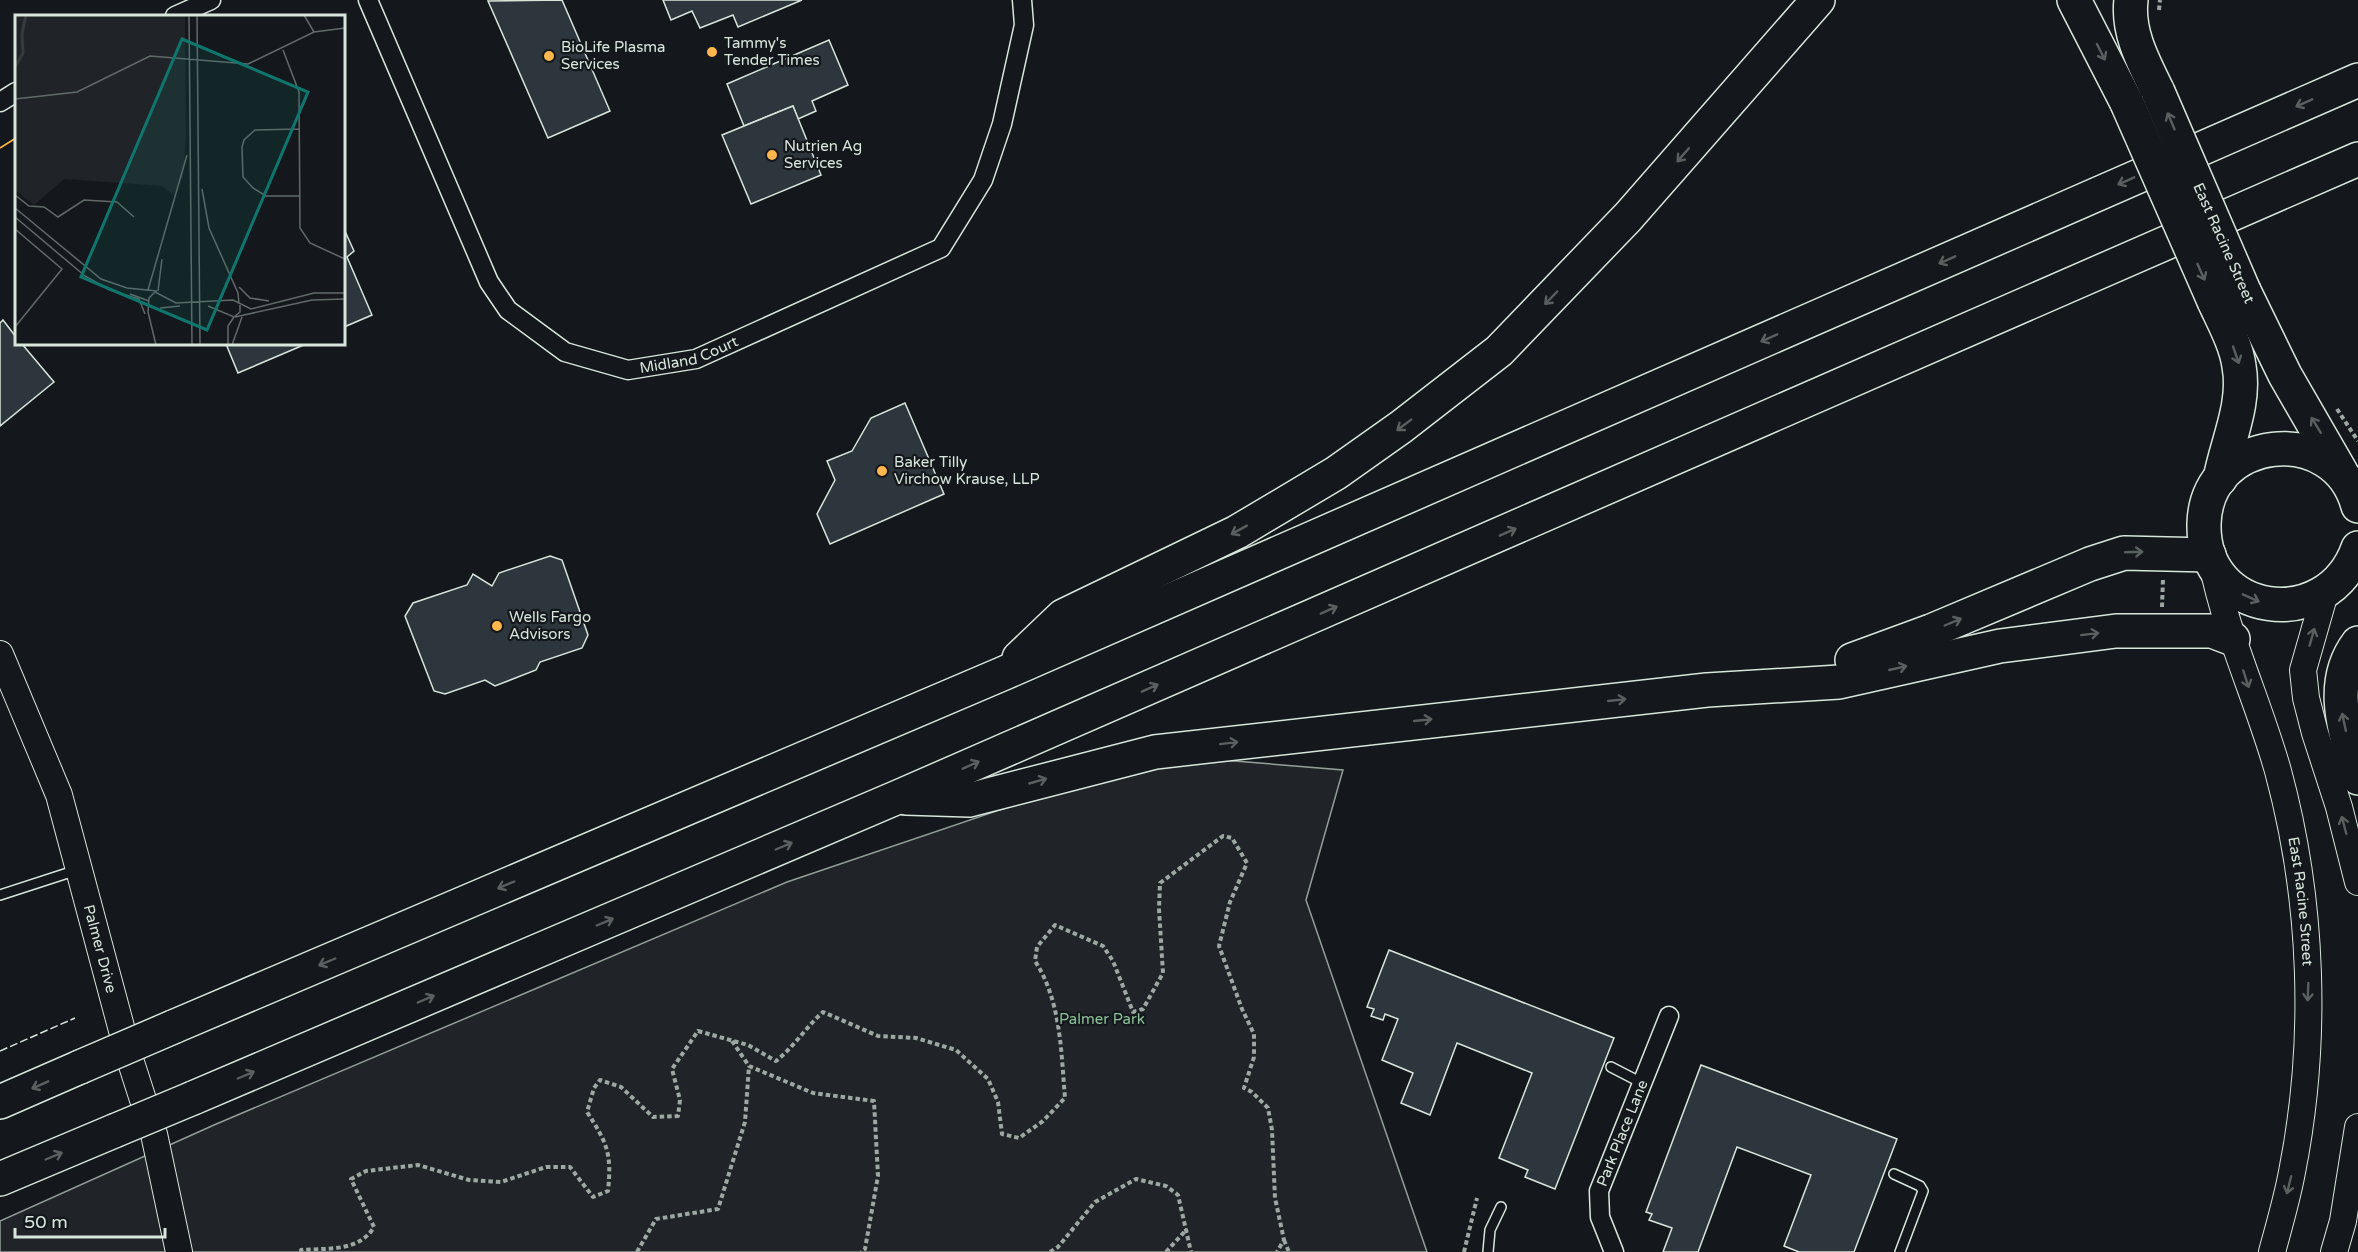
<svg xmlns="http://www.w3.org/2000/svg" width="2358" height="1252" font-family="'Varela Round',sans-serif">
  <rect width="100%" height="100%" fill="#14181c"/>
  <!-- green -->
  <path fill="#202428" stroke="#939e99" stroke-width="1.5" d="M1162 755 1343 770 1306 900 1427 1252H0V1221L214 1125 787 882Z"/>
  <!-- building -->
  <g fill="#2c363c" stroke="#d8e6dc" stroke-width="1.5">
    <path d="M562 0 610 111 548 138 488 1Z"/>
    <path d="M663 0H802L738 27 733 15 700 28 692 11 671 20Z"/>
    <path d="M829 40 848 85 812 101 816 111 798 119 793 106 744 126 727 84Z"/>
    <path d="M793 106 821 175 751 204 722 135Z"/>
    <path d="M344 229 354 251 347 257 372 315 344 327Z"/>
    <path d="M3 320 16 337V344H22L54 382 0 426V323Z"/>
    <path d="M226 344H306L238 373Z"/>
    <path d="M905 403 944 494 830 544 817 514 835 480 827 461 852 451 871 418Z"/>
    <path d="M550 556 562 560 588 635 582 648 540 662 536 670 495 686 485 680 445 694 434 691 405 616 413 603 467 585 473 574 492 586 499 573Z"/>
    <path d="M1389 950 1614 1038 1555 1189 1525 1177 1528 1170 1499 1158 1532 1073 1457 1043 1430 1115 1401 1103 1413 1073 1382 1060 1398 1019 1385 1014 1383 1020 1371 1016 1374 1009 1367 1007Z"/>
    <path d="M1701 1065 1897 1139 1854 1252H1799L1784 1246 1811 1175 1737 1147 1698 1252H1663L1672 1228 1649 1220 1652 1214 1646 1212Z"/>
  </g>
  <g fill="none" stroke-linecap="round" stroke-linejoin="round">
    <defs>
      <g id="lane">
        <path d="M0 895 77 870"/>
        <path d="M1611 1067 1642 1083"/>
        <path d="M1894 1174 1920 1186 1923 1191 1900 1252"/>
        <path d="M1488 1252 1490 1230 1501 1207"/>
      </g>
      <g id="street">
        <path id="s1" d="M368 0 489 282 508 310 565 352 628 370 696 359 941 248 983 180 1002 124 1024 25 1022 0"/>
        <path d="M175 16 211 0"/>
        <path d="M0 102 16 92"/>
        <path id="s2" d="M1614 1252 1600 1217 1599 1191 1669 1016"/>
      </g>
      <g id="secondary">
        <path id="s3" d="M2212 562C2226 634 2258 700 2278 771 2313 900 2318 1041 2292 1172 2287 1199 2279 1226 2272 1252"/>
        <path d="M2325 593 2303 670 2306 698 2315 733 2339 807 2358 882"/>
        <path id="s4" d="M0 654 59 795 128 1053 154 1134 179 1252"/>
        <path d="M2334 1252 2343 1221 2358 1127"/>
      </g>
      <g id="highway">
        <path d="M2074 0 2127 103"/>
        <path d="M2131 0C2127 33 2144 63 2158 92"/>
        <path d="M2244 291 2285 375 2341 472"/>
        <path d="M2214 301C2223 321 2236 344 2239 366 2246 404 2227 442 2220 479"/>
        <path d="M2358 506C2335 420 2206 435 2204 524 2202 617 2327 635 2358 548"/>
        <path d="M2358 643C2327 684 2346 733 2358 778"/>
        <path d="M1019 658 1063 616 1237 532 1336 473 1401 427 1499 351 1628 217 1818 0"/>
        <path d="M1852 660 1931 631 2090 564 2124 553 2209 555"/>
        <path d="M906 798 969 800 1155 752 1707 690 1839 682 2000 646 2116 631H2212L2233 639"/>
        <path d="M173 1027 1002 674 2358 80"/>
        <path d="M193 1098 898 797 2358 159"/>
        <path d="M0 1102 80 1067"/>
        <path d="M0 1179 114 1131"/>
      </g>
    </defs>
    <!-- lane casing -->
    <use href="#lane" stroke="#d8e6dc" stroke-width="12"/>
    <!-- street casing -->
    <use href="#street" stroke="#d8e6dc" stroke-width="21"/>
    <!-- secondary casing -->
    <use href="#secondary" stroke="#d8e6dc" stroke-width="28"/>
    <!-- highway casing -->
    <use href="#highway" stroke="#d8e6dc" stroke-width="36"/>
    <!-- path -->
    <g stroke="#9da8a2" stroke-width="4" stroke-dasharray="4.5 3" stroke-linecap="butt">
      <path d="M2159 10 2160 0"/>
      <path d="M2337 409 2358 441"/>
      <path d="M2162 607 2163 579"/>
      <path d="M732 1041 749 1066 813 1093 874 1101 878 1176 865 1249 861 1252"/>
      <path d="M1284 1240 1289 1252"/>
      <path d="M302 1252 301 1250C328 1248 359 1252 374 1227L351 1179 366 1171 418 1165 469 1180 501 1182 546 1167H570L593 1197 608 1191C612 1153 607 1143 587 1112L594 1088 600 1080 621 1087 653 1117 678 1116 680 1100 672 1069 698 1031 748 1045 776 1061C794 1047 806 1027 823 1012L878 1036 916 1038 956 1050 988 1079 998 1102 1002 1134 1019 1138 1043 1121 1065 1098C1061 1051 1061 1001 1035 961L1037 947 1055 925 1103 946 1113 961 1133 1012 1143 1009 1163 973 1159 909 1160 883 1223 836 1232 838 1247 863 1230 902 1219 946 1242 1009 1254 1034V1057L1244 1088 1252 1092 1268 1108 1272 1130 1275 1198 1284 1240 1277 1252"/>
      <path d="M637 1252 656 1219 718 1209 745 1122 749 1066"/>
      <path d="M1050 1252 1058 1247 1095 1202 1136 1179 1166 1186 1178 1195 1191 1252"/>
      <path d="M1166 1252 1187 1229"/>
      <path d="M1464 1252 1477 1198"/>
    </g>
    <!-- lane -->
    <use href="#lane" stroke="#14181c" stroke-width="9"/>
    <!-- street -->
    <use href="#street" stroke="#14181c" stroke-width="18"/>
    <!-- secondary -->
    <use href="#secondary" stroke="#14181c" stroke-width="26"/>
    <!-- highway -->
    <use href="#highway" stroke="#14181c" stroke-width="33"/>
    <defs>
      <g id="highway-bridge">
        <path d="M2158 92 2244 291"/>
        <path d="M2127 103 2214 301"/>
        <path d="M80 1067 173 1027"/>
        <path d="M114 1131 193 1098"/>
      </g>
    </defs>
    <!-- highway-bridge casing -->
    <use href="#highway-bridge" stroke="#d8e6dc" stroke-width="36" stroke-linecap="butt"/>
    <!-- highway-bridge -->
    <use href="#highway-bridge" stroke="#14181c" stroke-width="33"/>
    <!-- fence -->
    <path stroke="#d8e6dc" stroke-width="1.5" stroke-dasharray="8 3" stroke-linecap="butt" d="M0 1051 75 1018"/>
    <!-- power -->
    <path stroke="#ffb74d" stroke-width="1.5" stroke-dasharray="21 4.5 3 4.5" stroke-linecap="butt" d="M0 148 16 138"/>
  </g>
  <!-- one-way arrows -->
  <defs><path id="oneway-shaft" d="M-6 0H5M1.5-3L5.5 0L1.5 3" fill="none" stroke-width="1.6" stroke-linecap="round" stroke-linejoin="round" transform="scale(1.5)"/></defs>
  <g stroke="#59605f">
    <use href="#oneway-shaft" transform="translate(2101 52) rotate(63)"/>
    <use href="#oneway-shaft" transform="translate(2304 103) rotate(156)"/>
    <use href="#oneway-shaft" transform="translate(2171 121) rotate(-113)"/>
    <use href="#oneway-shaft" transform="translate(1683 155) rotate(131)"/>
    <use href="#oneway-shaft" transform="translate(2126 181) rotate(156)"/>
    <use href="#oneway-shaft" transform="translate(1947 260) rotate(156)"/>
    <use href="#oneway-shaft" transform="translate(2201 272) rotate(66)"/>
    <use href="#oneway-shaft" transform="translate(1551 298) rotate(134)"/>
    <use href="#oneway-shaft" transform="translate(1769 338) rotate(156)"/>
    <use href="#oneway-shaft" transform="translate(2236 355) rotate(71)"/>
    <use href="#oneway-shaft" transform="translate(1404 425) rotate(143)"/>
    <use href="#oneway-shaft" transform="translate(2316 425) rotate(-122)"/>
    <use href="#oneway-shaft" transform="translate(1239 530) rotate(151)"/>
    <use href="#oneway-shaft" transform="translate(1508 532) rotate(-24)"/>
    <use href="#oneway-shaft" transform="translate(2134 552) rotate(-2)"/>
    <use href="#oneway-shaft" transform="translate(2251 598) rotate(24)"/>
    <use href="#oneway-shaft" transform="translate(1329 610) rotate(-24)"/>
    <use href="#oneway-shaft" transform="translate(1953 622) rotate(-23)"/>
    <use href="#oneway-shaft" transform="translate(2090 634) rotate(-7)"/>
    <use href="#oneway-shaft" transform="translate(2312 637) rotate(-74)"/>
    <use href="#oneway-shaft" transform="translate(1898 668) rotate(-13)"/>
    <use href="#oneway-shaft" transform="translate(2246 679) rotate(72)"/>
    <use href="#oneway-shaft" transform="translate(1150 688) rotate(-24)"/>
    <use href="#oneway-shaft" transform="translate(1617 700) rotate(-6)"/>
    <use href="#oneway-shaft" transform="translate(1423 720) rotate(-6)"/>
    <use href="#oneway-shaft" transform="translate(2344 722) rotate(-102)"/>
    <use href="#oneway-shaft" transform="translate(1229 743) rotate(-7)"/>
    <use href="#oneway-shaft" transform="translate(971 765) rotate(-24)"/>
    <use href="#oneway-shaft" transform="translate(1038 781) rotate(-16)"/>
    <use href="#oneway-shaft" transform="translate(2344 825) rotate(-105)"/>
    <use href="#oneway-shaft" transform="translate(784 846) rotate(-23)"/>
    <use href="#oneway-shaft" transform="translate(506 885) rotate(157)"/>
    <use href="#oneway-shaft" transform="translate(605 922) rotate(-23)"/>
    <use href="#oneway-shaft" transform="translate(327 962) rotate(157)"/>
    <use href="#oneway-shaft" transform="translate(2308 992) rotate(92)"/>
    <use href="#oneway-shaft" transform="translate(426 999) rotate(-23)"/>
    <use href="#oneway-shaft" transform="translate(246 1075) rotate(-23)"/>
    <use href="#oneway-shaft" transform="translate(40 1085) rotate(156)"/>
    <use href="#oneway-shaft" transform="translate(54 1156) rotate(-23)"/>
    <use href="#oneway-shaft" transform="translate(2289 1185) rotate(104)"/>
  </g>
  <!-- markers -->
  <g fill="#ffb74d" stroke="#14181c" stroke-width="2">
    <circle cx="712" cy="52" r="6"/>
    <circle cx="549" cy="56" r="6"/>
    <circle cx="772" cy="155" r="6"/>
    <circle cx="882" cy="471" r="6"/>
    <circle cx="497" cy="626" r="6"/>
  </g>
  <g text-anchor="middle" stroke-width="4.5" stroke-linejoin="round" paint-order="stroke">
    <!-- poi labels -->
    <g font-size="15" fill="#d8e6dc" stroke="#14181c" text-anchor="start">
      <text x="724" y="48">Tammy's<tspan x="724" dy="17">Tender Times</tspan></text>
      <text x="561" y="52">BioLife Plasma<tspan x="561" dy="17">Services</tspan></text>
      <text x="784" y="151">Nutrien Ag<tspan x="784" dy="17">Services</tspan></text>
      <text x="894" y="467">Baker Tilly<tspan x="894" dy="17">Virchow Krause, LLP</tspan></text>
      <text x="509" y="622">Wells Fargo<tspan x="509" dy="17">Advisors</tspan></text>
    </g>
    <!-- street labels -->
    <g font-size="15" fill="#d8e6dc" stroke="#14181c">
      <text transform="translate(2224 243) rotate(66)" y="5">East Racine Street</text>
      <text dy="5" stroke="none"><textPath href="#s1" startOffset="540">Midland Court</textPath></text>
      <text dy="5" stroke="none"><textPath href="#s3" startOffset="352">East Racine Street</textPath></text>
      <text dy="5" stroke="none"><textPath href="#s4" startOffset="312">Palmer Drive</textPath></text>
      <text dy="5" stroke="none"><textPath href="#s2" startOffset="126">Park Place Lane</textPath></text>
    </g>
    <!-- park labels -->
    <g font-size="15" fill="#8ac095" stroke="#14181c">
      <text x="1102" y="1024">Palmer Park</text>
    </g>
  </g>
  <!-- overview -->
  <g transform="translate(15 15)">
    <rect width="330" height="330" fill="#14181c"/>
    <path d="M0 0H170L171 119 168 162 158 180 147 171 49 164 19 190 0 175Z" fill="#202428"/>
    <path fill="none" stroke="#363b3e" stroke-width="3" d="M0 52 8 38 7 19 11 0"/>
    <path fill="none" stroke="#626a69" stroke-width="1.5" d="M174 0 177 330M182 0 185 330M289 0 299 17M268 35 284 77 285 213 295 228 330 244M0 84 62 77 135 41 233 49 299 17 330 13M187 174 194 213 223 278 224 289M0 180 14 191 29 192 43 202 69 185 102 187 119 202M284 181H251L238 173 228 162 227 132 229 125 240 115 285 114M0 193 86 264 112 273 142 276M0 202 70 261 95 275M0 214 47 254 0 312M224 272 235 283 254 286M92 274 124 284 130 299M133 275 172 140M143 276 147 244M115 279 134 286M193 291 219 302 225 297V290M145 293 165 291M220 302 297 285 330 284M141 330 133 297 134 283 140 277 161 288 218 285 236 294 299 278H330M213 330V311L219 302M217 330 227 302"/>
    <path fill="#0f766e" fill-opacity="0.15" stroke="#0f766e" stroke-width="3" d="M167 24 293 77 192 315 66 262Z"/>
    <rect width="330" height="330" fill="none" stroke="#d8e6dc" stroke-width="3"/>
  </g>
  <!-- scale -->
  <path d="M15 1228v9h150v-9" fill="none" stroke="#d8e6dc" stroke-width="3"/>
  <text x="24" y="1228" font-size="18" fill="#d8e6dc" stroke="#14181c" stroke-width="4.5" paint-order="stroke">50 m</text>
</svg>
